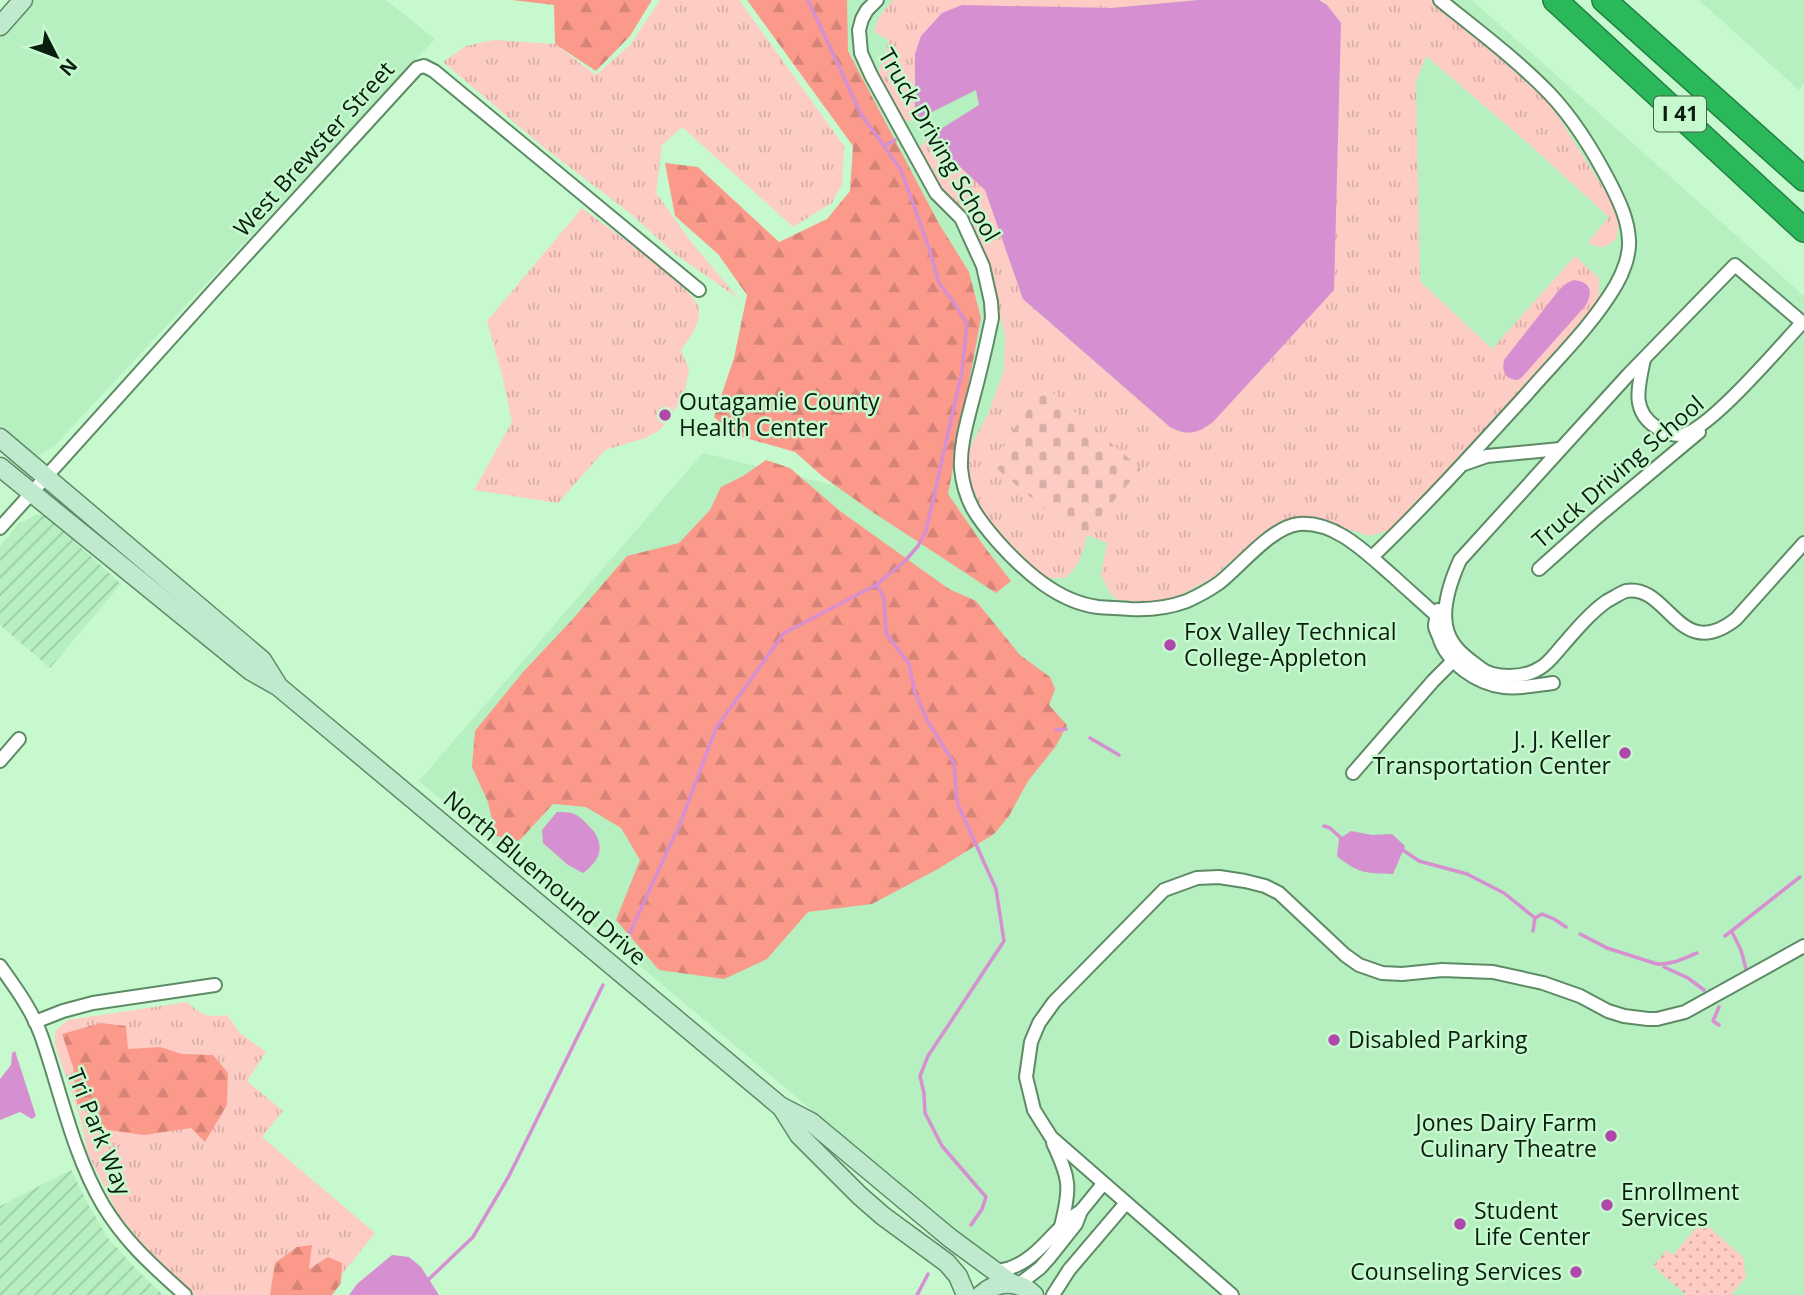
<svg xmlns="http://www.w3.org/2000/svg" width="1804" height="1295" font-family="'Open Sans',sans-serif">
  <defs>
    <pattern id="industrial-furrows" width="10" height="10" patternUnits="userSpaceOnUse" patternTransform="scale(1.75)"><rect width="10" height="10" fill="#b6efc0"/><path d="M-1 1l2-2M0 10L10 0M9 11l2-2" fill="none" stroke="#9bcca4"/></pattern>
    <pattern id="grass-tufts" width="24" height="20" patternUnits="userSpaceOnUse" patternTransform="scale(1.75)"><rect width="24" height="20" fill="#fdccc4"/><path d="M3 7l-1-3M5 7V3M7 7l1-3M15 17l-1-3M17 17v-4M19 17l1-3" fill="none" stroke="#d8afa7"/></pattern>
    <pattern id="forest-firs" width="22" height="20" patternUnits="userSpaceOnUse" patternTransform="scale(1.75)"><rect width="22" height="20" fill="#fb9a8b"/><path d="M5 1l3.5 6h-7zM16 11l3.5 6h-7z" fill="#d68477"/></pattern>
    <pattern id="cemetery-stones" width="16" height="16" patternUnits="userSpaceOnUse" patternTransform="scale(1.75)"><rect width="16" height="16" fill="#fdccc4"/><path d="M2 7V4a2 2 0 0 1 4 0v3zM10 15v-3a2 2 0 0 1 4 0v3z" fill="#d8afa7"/></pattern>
    <pattern id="park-dots" width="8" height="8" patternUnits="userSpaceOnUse" patternTransform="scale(1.75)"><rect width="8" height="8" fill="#fdccc4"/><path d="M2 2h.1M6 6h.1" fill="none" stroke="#d8afa7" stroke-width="1.8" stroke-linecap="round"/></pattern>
  </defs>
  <rect width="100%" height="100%" fill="#c7f9cf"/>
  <!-- built -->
  <g fill="#b6efc0">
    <path d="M32 0H386L435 39 55 445 39 456H23L0 437V37Z"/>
    <path d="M808 0H1472L1804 296V1295H1044L1002 1261 990 1259 419 781 703 453 930 509 962 371Z"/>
    <path d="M1699 0H1804V84L1799 90Z"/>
  </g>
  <!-- industrial -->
  <g fill="url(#industrial-furrows)">
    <path d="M37 514 48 517 121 584 50 668 0 625V546L20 523Z"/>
    <path d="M71 1170 88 1204 108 1238 138 1271 163 1295H0V1206Z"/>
  </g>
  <!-- grass -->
  <g fill="url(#grass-tufts)">
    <path d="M660 0H739L844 146 842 184 832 203 793 227 682 127 662 145 656 193 692 243 738 298 675 254 631 214 542 146 443 62 466 46 494 40 555 44 596 75 630 45Z"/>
    <path d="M893 0H1199L1111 8 921 37C913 62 913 93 916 120L909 121 902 119 877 76 889 40 874 32 879 17Z"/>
    <path d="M1319 0H1432L1506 63 1551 105 1610 199 1619 222 1616 239 1605 247 1594 246 1588 242 1609 217 1530 145 1426 56 1416 82 1420 281 1492 349 1575 256 1599 278V298L1584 323 1409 512 1389 530 1370 536 1304 516 1282 521 1265 531 1212 578 1177 597 1148 602 1118 600 1110 593 1101 575 1107 543 1087 535C1082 554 1081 564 1065 578H1045L1029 566 987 521 974 499 966 469 969 449 988 414 1004 370 1005 335 985 258 942 192 917 150 928 137 985 190 1023 299 1170 427 1182 433 1327 5Z"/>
    <path d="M582 208C603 224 692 286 698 306 703 323 690 337 681 350L689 369 684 396 660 430 646 438 605 450 558 503 474 490 512 422 501 371 487 321Z"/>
    <path d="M187 1002C202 1015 206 1018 227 1015L240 1033 266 1052 247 1081 283 1111 262 1137 375 1233 325 1295H195L159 1264 118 1214 88 1154 81 1120 55 1045V1031L68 1020Z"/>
  </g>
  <!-- forest -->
  <g fill="url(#forest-firs)">
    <path d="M512 0H652L630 36 596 71 555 44 554 5Z"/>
    <path d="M747 0H847L848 51 938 222 969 272 981 318 948 494 986 549 1011 581 996 593 874 513 822 476 795 452 732 434 714 417 734 358 747 295 718 254 675 216 665 163 698 167 779 242 827 219 850 191 853 146Z"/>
    <path d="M766 460 790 468 840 511 949 589 976 601 1020 655 1050 677 1055 689 1049 705 1067 725 1056 746 1028 781 1009 816 994 834 938 869 872 904 808 912 767 959 724 979 659 970 616 920 640 860 621 828 586 807 553 804 519 841 496 836 488 802 472 767 475 731 523 672 571 621 627 556 679 543 710 510 721 487 743 476Z"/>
    <path d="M101 1023 126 1026 128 1049 160 1047 182 1054 213 1055 228 1073 227 1105 205 1142 191 1128 144 1135 108 1130 77 1104 73 1067 62 1034Z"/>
    <path d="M312 1245 309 1269 328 1257 342 1263 341 1283 332 1295H270L275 1263 297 1247Z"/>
  </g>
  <!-- cemetery -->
  <path fill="url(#cemetery-stones)" d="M1045 386 1141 469 1081 539 990 463Z"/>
  <!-- park -->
  <path fill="url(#park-dots)" d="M1702 1221 1743 1257 1746 1277 1731 1295H1686L1653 1266 1667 1250 1673 1255Z"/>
  <!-- water -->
  <g fill="#d68fd0">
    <path d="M1199 0H1319L1327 5 1341 23 1334 290 1213 422C1197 434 1187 436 1170 427L1023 299 985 190 928 137 979 105 976 90 916 120 915 108V54L921 36 942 13 962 5 1111 8Z"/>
    <path d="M1574 280C1591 282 1593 292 1586 305L1521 378 1517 380C1504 379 1502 371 1504 360L1559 290 1567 283Z"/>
    <path d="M557 812C563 812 569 812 574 814 579 816 583 820 587 824 605 841 604 858 583 873L568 865 543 843 542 830Z"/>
    <path d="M1351 831 1372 835 1392 834 1405 846 1393 874C1365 873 1359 874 1337 856L1339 839Z"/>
    <path d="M15 1051 36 1116 32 1119 20 1112 0 1120V1079L11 1065 12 1053Z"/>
    <path d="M392 1255 409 1257 421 1267 439 1295H349L357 1284Z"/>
  </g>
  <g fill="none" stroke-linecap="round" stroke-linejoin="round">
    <!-- stream -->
    <g stroke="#d68fd0" stroke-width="3.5">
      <path d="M884 146 895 140"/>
      <path d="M877 585 884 598 886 633 909 664 915 693 928 722 954 763 957 802 996 889 1004 941 928 1056 920 1076 924 1093 925 1113 942 1146 986 1197 982 1209 971 1225"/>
      <path d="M1056 730 1066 729"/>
      <path d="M1090 738 1119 755"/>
      <path d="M1324 826 1330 828 1341 838"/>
      <path d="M1403 850 1419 861 1467 874 1504 893 1535 918 1542 914 1554 919 1566 927"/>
      <path d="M1533 931 1535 918"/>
      <path d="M1732 932 1741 950 1746 969"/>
      <path d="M1580 934 1607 948 1657 964C1672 965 1684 958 1697 953"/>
      <path d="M1725 936 1800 877"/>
      <path d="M628 937 682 819 716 728 784 633 876 585 904 562 918 546 926 531 962 371 967 324 954 303 939 283 929 248 901 170 861 114 808 0"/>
      <path d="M1664 967 1688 978 1704 990"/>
      <path d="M1719 1007 1713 1021 1719 1025"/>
      <path d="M427 1281 473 1237 509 1176 603 985"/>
      <path d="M917 1295 928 1274"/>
    </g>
    <defs>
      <g id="minor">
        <path d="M877 0 867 10 862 19 859 30 861 53 871 75 936 193 961 218 983 266 991 302 992 318C986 347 979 377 971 406 966 426 960 447 961 468 964 501 977 518 998 542 1024 571 1058 602 1098 607 1108 608 1119 608 1130 609 1150 610 1168 608 1187 601 1198 596 1209 590 1219 583 1241 566 1271 527 1299 524 1337 521 1368 555 1394 577 1408 590 1423 603 1437 616"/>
        <path d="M1804 324 1735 265 1628 375 1460 560C1451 580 1440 611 1448 633 1454 649 1466 657 1479 667 1487 674 1499 676 1509 676 1520 676 1531 674 1540 668 1549 663 1555 654 1562 646 1576 630 1590 613 1607 601 1613 598 1620 593 1626 591 1668 583 1679 664 1736 619L1804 543"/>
        <path d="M1644 359C1639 385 1630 410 1656 427 1663 432 1673 435 1681 435 1708 432 1781 345 1802 323"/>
        <path d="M1464 464 1487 456 1560 449"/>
        <path d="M0 528 216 288 417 68 424 66 434 71 699 290"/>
        <path d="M1372 557C1425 506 1475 451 1525 396 1556 360 1592 326 1616 285 1623 273 1630 255 1629 240 1628 220 1620 203 1611 185 1595 154 1574 119 1549 93 1516 59 1477 30 1440 0"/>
        <path d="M1539 569 1595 519 1699 432"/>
        <path d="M1438 610C1437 615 1435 622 1435 626 1435 629 1438 634 1439 637 1447 663 1477 684 1504 687 1520 689 1537 685 1553 683"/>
        <path d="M0 761 19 739"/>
        <path d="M1353 773 1433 681 1453 661"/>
        <path d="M0 966C15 987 32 1010 41 1035 61 1092 72 1152 103 1205 126 1243 153 1266 185 1295"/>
        <path d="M35 1022 63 1011 93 1003 215 985"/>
        <path d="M1053 1143C1070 1179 1071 1187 1061 1226"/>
        <path d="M993 1271C999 1270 1005 1270 1010 1268 1040 1258 1055 1226 1081 1211"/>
        <path d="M1018 1285 1040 1268 1049 1258 1076 1224 1081 1211 1103 1184"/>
        <path d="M1053 1295 1069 1270 1126 1203"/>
        <path d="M1232 1295 1051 1137 1034 1110 1026 1077 1031 1042 1039 1023 1054 1002 1164 890 1197 878 1219 877 1245 881 1265 886 1279 893 1345 955 1359 965 1382 973 1402 974 1442 970 1493 972 1543 983 1580 996 1608 1011 1624 1016 1648 1019H1657L1685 1012 1804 946"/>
      </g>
      <g id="secondary">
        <path d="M0 26 23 0"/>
        <path d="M0 438 262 660 277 684"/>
        <path d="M0 467 251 671 279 687 780 1106 811 1122 950 1238 1011 1283"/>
        <path d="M782 1108 799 1135 860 1196 883 1216 947 1263 958 1276 966 1295"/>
        <path d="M981 1295C997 1280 1019 1280 1034 1295"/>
      </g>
      <g id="motorway">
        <path d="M1555 0 1804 230"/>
        <path d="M1604 0 1804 179"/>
      </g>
    </defs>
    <!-- minor casing -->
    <use href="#minor" stroke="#5d8b65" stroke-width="16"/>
    <!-- secondary casing -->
    <use href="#secondary" stroke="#5d8b65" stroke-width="21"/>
    <!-- motorway casing -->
    <use href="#motorway" stroke="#1f8240" stroke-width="26"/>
    <!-- minor -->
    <use href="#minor" stroke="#fff" stroke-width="12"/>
    <!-- secondary -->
    <use href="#secondary" stroke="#bfeace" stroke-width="18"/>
    <!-- motorway -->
    <use href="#motorway" stroke="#2bb85b" stroke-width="23"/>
  </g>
  <!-- markers -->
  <g fill="#b048ab" stroke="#c7f9cf" stroke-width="2.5">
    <circle cx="665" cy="415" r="7"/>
    <circle cx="1170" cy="645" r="7"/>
    <circle cx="1625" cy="753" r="7"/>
    <circle cx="1334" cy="1040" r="7"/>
    <circle cx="1611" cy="1136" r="7"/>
    <circle cx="1607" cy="1205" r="7"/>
    <circle cx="1460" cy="1224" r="7"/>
    <circle cx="1576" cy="1272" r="7"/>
  </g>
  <g text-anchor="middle" stroke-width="5" stroke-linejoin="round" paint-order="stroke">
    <!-- shield labels -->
    <rect fill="#c7f9cf" stroke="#435f48" stroke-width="2" x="1654" y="96.5" width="52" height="35" rx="5"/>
    <g font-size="21" font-weight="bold" fill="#0a1d0e">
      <text x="1680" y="121">I 41</text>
    </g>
    <!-- street labels -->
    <g font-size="23" fill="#0a1d0e" stroke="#c7f9cf">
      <text transform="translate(939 145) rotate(60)" y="8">Truck Driving School</text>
      <text transform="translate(314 149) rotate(-48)" y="8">West Brewster Street</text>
      <text transform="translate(1618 472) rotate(-41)" y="8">Truck Driving School</text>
      <text transform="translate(545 878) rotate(40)" y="8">North Bluemound Drive</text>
      <text transform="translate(99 1132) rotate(68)" y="8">Tri Park Way</text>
    </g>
    <!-- poi labels -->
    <g font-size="23" fill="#0a1d0e" stroke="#c7f9cf" text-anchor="start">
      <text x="679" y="410">Outagamie County<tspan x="679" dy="26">Health Center</tspan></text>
      <text x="1184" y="640">Fox Valley Technical<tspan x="1184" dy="26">College-Appleton</tspan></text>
      <text x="1611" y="748" text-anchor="end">J. J. Keller<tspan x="1611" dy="26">Transportation Center</tspan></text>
      <text x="1348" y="1048">Disabled Parking</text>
      <text x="1597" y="1131" text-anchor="end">Jones Dairy Farm<tspan x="1597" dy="26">Culinary Theatre</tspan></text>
      <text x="1621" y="1200">Enrollment<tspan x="1621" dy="26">Services</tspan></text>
      <text x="1474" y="1219">Student<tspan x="1474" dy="26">Life Center</tspan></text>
      <text x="1562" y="1280" text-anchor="end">Counseling Services</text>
    </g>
  </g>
  <!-- north arrow -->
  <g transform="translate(56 56) rotate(132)" stroke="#c7f9cf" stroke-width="5" paint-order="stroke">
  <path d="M0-5L12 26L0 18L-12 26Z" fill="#0a1d0e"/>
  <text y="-10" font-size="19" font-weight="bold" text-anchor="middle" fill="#0a1d0e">N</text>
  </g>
</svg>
